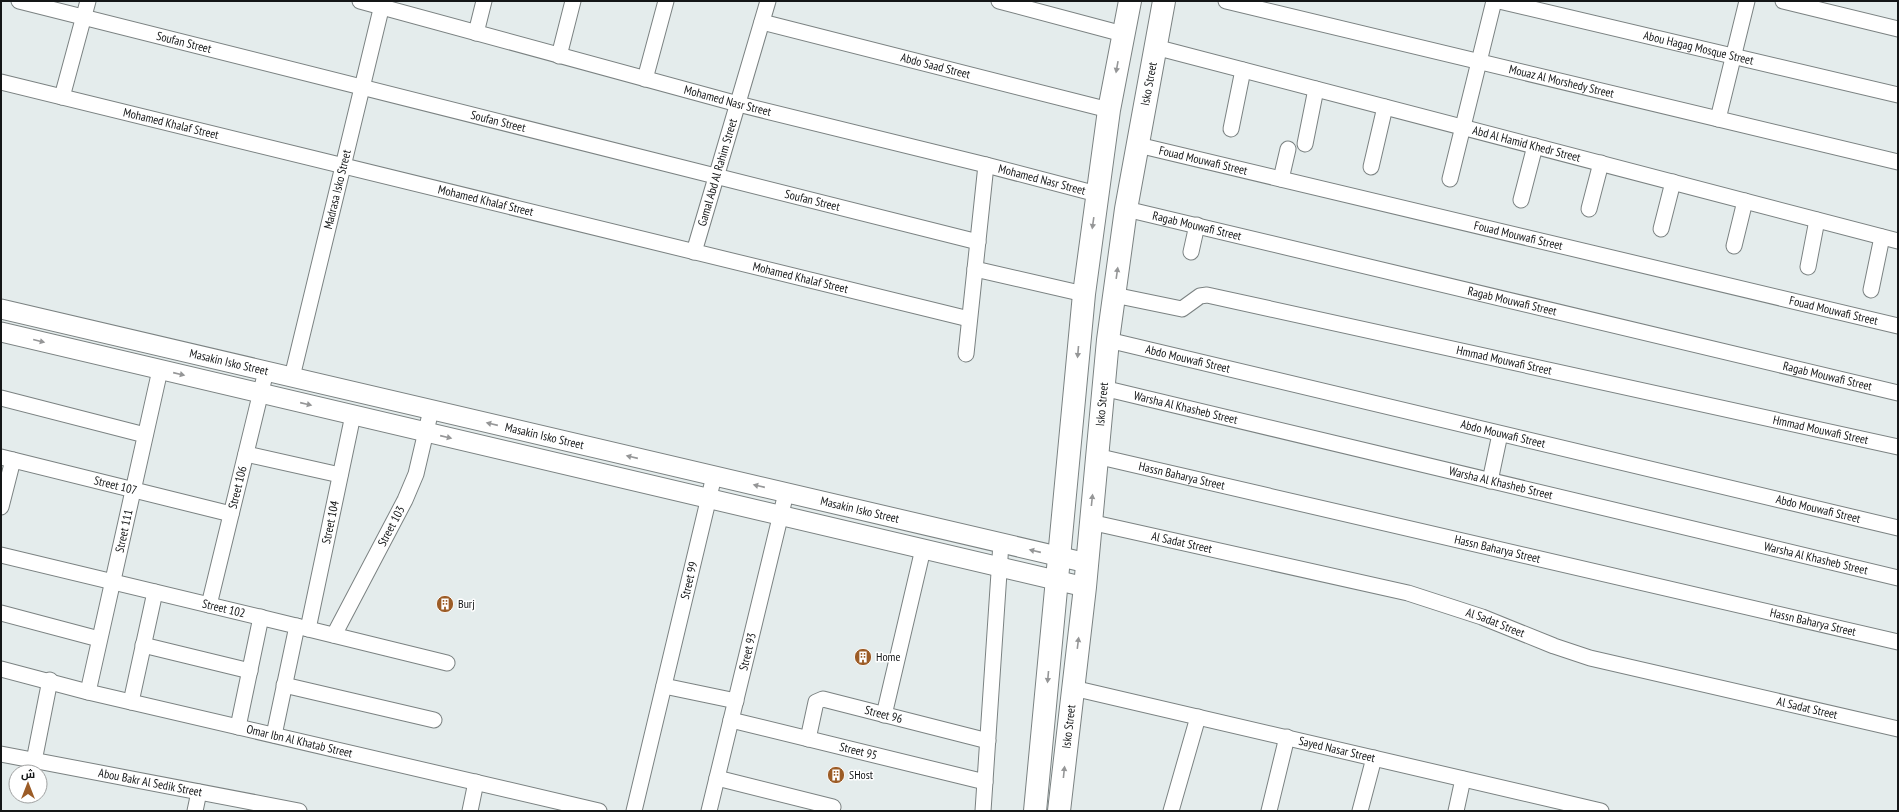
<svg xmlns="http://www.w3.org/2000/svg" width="1899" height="812" font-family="'PT Sans Narrow',Cairo,sans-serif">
  <rect width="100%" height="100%" fill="#e4ecec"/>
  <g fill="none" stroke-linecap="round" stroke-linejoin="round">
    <defs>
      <g id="minor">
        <path id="s1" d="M19 1 978 242"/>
        <path id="s2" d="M360 1 738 104 986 165 1097 194"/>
        <path d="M999 1 1123 34"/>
        <path id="s3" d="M1226 1 1898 162"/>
        <path id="s4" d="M1499 1 1898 95"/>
        <path d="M1783 1 1898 29"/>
        <path id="s5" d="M762 22 1109 110"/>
        <path d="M476 33 484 1"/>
        <path id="s6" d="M1155 47 1898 241"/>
        <path d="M559 56 573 1"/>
        <path d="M645 79 666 1"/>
        <path id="s7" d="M1 82 969 319"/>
        <path d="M62 97 88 1"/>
        <path d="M1718 119 1747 1"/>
        <path d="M1231 129 1243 70"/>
        <path d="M1305 144 1316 89"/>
        <path id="s8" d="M1138 145 1898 326"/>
        <path d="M1371 167 1385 107"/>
        <path d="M1281 179 1288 149"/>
        <path d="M1450 179 1494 1"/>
        <path d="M1521 200 1535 146"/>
        <path id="s9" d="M1126 209 1898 393"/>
        <path d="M1589 209 1601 163"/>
        <path d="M1661 229 1673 182"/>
        <path d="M1734 246 1745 201"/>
        <path id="s10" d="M694 252 768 1"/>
        <path d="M1191 252 1197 225"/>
        <path d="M1808 267 1817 220"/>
        <path d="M975 269 1084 294"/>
        <path d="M1871 290 1882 237"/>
        <path id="s11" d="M1114 295 1182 309 1200 296 1207 295 1898 447"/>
        <path id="s12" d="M1108 340 1898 528"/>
        <path d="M966 354 986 165"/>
        <path id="s13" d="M292 377 383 1"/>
        <path id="s14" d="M1103 388 1898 578"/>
        <path d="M1 398 145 435"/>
        <path d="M246 454 340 475"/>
        <path id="s15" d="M1096 456 1898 642"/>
        <path id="s16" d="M1 457 231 514"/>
        <path d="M1490 481 1500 434"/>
        <path d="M1 507 13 460"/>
        <path id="s17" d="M1090 522 1408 593 1482 617 1554 646 1590 658 1898 729"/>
        <path id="s18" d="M1 555 288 624 447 663"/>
        <path id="s19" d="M209 605 266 371"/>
        <path d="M1 613 99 639"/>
        <path id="s20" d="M308 629 353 415"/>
        <path id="s21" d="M334 635 405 500 416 474 431 410"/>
        <path d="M143 645 250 671"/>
        <path id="s22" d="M1 669 88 692 599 811"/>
        <path d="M284 685 434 720"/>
        <path d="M664 686 736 701"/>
        <path id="s23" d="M1073 688 1601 811"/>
        <path id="s24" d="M88 692 160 370"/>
        <path d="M131 702 155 592"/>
        <path d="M884 715 923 549"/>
        <path id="s25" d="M731 720 985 782"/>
        <path d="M238 727 261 617"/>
        <path d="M274 735 297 626"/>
        <path id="s26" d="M808 739 816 702 823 699 988 741"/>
        <path id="s27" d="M1 754 299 811"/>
        <path d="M34 761 50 680"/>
        <path d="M717 778 833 807"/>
        <path d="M195 811 199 792"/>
        <path d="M470 811 476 782"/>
        <path id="s28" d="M634 811 714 476"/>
        <path id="s29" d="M709 811 786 493"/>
        <path d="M983 811 1001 543"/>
        <path d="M1171 811 1198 717"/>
        <path d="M1269 811 1287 737"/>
        <path d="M1360 811 1374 758"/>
        <path d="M1456 811 1463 779"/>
      </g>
      <g id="tertiary">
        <path id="s30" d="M1 309 1087 563"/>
        <path d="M1 332 1085 587"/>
      </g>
      <g id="secondary">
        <path d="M1035 811 1084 294 1109 110 1130 1"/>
        <path id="s31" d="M1059 811 1085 587 1108 340 1126 209 1164 1"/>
      </g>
    </defs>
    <!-- minor casing -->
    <use href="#minor" stroke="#7b8282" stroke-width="17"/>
    <!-- tertiary casing -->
    <use href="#tertiary" stroke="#7b8282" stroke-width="21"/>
    <!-- secondary casing -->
    <use href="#secondary" stroke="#7b8282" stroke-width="24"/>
    <!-- minor -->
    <use href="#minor" stroke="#fff" stroke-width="15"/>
    <!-- tertiary -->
    <use href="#tertiary" stroke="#fff" stroke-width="19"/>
    <!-- secondary -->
    <use href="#secondary" stroke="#fff" stroke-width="22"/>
  </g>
  <!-- one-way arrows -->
  <defs><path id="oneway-solid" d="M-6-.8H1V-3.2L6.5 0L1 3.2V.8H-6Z"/></defs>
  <g fill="#959697">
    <use href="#oneway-solid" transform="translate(1117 67) rotate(100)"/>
    <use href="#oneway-solid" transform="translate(1093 223) rotate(98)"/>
    <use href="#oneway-solid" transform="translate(1117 273) rotate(-82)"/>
    <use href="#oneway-solid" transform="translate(39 341) rotate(14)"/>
    <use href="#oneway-solid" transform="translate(1078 352) rotate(95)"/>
    <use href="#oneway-solid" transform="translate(179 374) rotate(13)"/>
    <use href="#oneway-solid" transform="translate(306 404) rotate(13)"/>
    <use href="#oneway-solid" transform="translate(492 424) rotate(-167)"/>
    <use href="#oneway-solid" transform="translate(446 437) rotate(13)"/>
    <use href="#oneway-solid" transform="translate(632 457) rotate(-167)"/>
    <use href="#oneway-solid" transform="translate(759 486) rotate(-167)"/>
    <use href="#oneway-solid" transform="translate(1092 500) rotate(-84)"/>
    <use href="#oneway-solid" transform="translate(1035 551) rotate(-167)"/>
    <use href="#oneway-solid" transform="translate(1078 643) rotate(-83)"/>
    <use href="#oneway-solid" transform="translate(1048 677) rotate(95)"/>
    <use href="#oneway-solid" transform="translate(1064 772) rotate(-84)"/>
  </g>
  <!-- icons -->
  <defs>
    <symbol id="building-disc" viewBox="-11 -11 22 22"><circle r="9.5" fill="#9c5c26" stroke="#fff"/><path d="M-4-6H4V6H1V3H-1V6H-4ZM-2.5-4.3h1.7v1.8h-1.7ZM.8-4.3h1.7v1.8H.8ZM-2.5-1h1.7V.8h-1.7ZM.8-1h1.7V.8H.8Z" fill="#fff"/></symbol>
  </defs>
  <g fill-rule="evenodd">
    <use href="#building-disc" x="435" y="594" width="20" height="20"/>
    <use href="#building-disc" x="853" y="647" width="20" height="20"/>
    <use href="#building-disc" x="826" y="765" width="20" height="20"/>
  </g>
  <g text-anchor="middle" stroke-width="3" stroke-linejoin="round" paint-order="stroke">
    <!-- street labels -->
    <g font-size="12" fill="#141617" stroke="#fff">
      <text dy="4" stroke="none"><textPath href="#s1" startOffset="170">Soufan Street</textPath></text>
      <text dy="4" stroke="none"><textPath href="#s4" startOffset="205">Abou Hagag Mosque Street</textPath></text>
      <text dy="4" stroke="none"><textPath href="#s5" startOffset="179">Abdo Saad Street</textPath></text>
      <text dy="4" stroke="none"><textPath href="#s3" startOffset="345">Mouaz Al Morshedy Street</textPath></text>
      <text dy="4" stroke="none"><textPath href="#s31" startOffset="733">Isko Street</textPath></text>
      <text dy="4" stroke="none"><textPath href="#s2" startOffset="381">Mohamed Nasr Street</textPath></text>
      <text dy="4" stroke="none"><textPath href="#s1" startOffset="494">Soufan Street</textPath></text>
      <text dy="4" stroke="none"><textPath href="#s7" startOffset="175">Mohamed Khalaf Street</textPath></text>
      <text dy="4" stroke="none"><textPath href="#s6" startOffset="384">Abd Al Hamid Khedr Street</textPath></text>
      <text dy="4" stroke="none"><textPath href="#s8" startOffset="67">Fouad Mouwafi Street</textPath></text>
      <text dy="4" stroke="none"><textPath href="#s10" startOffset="83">Gamal Abd Al Rahim Street</textPath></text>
      <text dy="4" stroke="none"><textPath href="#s2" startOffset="705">Mohamed Nasr Street</textPath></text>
      <text dy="4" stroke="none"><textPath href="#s13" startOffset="193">Madrasa Isko Street</textPath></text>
      <text dy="4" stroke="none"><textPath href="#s7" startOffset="499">Mohamed Khalaf Street</textPath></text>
      <text dy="4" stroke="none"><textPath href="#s1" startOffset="818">Soufan Street</textPath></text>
      <text dy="4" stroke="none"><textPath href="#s9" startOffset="73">Ragab Mouwafi Street</textPath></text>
      <text dy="4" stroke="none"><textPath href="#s8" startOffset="391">Fouad Mouwafi Street</textPath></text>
      <text dy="4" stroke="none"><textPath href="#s7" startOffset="823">Mohamed Khalaf Street</textPath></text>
      <text dy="4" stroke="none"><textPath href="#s9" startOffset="397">Ragab Mouwafi Street</textPath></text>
      <text dy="4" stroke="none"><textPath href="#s8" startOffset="715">Fouad Mouwafi Street</textPath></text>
      <text dy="4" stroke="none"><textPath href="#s12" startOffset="82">Abdo Mouwafi Street</textPath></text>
      <text dy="4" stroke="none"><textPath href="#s11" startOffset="403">Hmmad Mouwafi Street</textPath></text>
      <text dy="4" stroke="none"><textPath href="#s30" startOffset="234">Masakin Isko Street</textPath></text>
      <text dy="4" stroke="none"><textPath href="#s9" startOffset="721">Ragab Mouwafi Street</textPath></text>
      <text dy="4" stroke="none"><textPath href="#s31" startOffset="409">Isko Street</textPath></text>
      <text dy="4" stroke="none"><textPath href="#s14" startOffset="85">Warsha Al Khasheb Street</textPath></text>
      <text dy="4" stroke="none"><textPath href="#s11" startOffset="727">Hmmad Mouwafi Street</textPath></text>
      <text dy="4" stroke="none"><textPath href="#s12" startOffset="406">Abdo Mouwafi Street</textPath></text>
      <text dy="4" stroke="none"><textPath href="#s30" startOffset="558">Masakin Isko Street</textPath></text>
      <text dy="4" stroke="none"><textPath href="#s15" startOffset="88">Hassn Baharya Street</textPath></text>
      <text dy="4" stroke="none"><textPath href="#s14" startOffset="409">Warsha Al Khasheb Street</textPath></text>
      <text dy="4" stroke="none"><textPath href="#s16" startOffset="118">Street 107</textPath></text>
      <text dy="4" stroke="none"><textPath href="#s19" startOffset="121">Street 106</textPath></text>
      <text dy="4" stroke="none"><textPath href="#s12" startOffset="730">Abdo Mouwafi Street</textPath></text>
      <text dy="4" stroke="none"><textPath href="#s30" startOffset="882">Masakin Isko Street</textPath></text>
      <text dy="4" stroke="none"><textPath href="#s20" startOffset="109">Street 104</textPath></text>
      <text dy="4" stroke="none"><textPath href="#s21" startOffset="123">Street 103</textPath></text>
      <text dy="4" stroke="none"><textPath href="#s24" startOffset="165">Street 111</textPath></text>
      <text dy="4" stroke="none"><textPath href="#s17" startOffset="94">Al Sadat Street</textPath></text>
      <text dy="4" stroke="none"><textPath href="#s15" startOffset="412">Hassn Baharya Street</textPath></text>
      <text dy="4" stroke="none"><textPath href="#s14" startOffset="733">Warsha Al Khasheb Street</textPath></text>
      <text dy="4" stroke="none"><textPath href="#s28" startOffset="237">Street 99</textPath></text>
      <text dy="4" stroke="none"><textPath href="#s18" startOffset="229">Street 102</textPath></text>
      <text dy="4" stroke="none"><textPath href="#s15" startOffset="736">Hassn Baharya Street</textPath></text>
      <text dy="4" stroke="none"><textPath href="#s17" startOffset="418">Al Sadat Street</textPath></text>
      <text dy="4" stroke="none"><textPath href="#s29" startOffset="164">Street 93</textPath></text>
      <text dy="4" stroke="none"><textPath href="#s17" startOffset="742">Al Sadat Street</textPath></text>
      <text dy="4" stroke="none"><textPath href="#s26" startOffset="108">Street 96</textPath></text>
      <text dy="4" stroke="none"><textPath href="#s31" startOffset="85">Isko Street</textPath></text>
      <text dy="4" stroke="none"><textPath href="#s22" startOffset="307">Omar Ibn Al Khatab Street</textPath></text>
      <text dy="4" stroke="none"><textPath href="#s23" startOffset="271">Sayed Nasar Street</textPath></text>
      <text dy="4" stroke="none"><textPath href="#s25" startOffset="131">Street 95</textPath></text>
      <text dy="4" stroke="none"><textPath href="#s27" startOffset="152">Abou Bakr Al Sedik Street</textPath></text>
    </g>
    <!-- poi labels -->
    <g font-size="12" fill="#141617" stroke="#fff" text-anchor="start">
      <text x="458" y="608">Burj</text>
      <text x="876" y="661">Home</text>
      <text x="849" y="779">SHost</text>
    </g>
  </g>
  <!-- border -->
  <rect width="1899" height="812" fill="none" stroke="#141617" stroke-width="4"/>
  <!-- north arrow -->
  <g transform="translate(28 784)"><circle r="19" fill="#ffffff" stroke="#a1a2a2"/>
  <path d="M0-3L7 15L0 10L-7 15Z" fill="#9c5c26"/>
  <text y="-6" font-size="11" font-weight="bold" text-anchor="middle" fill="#141617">ش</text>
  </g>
</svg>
